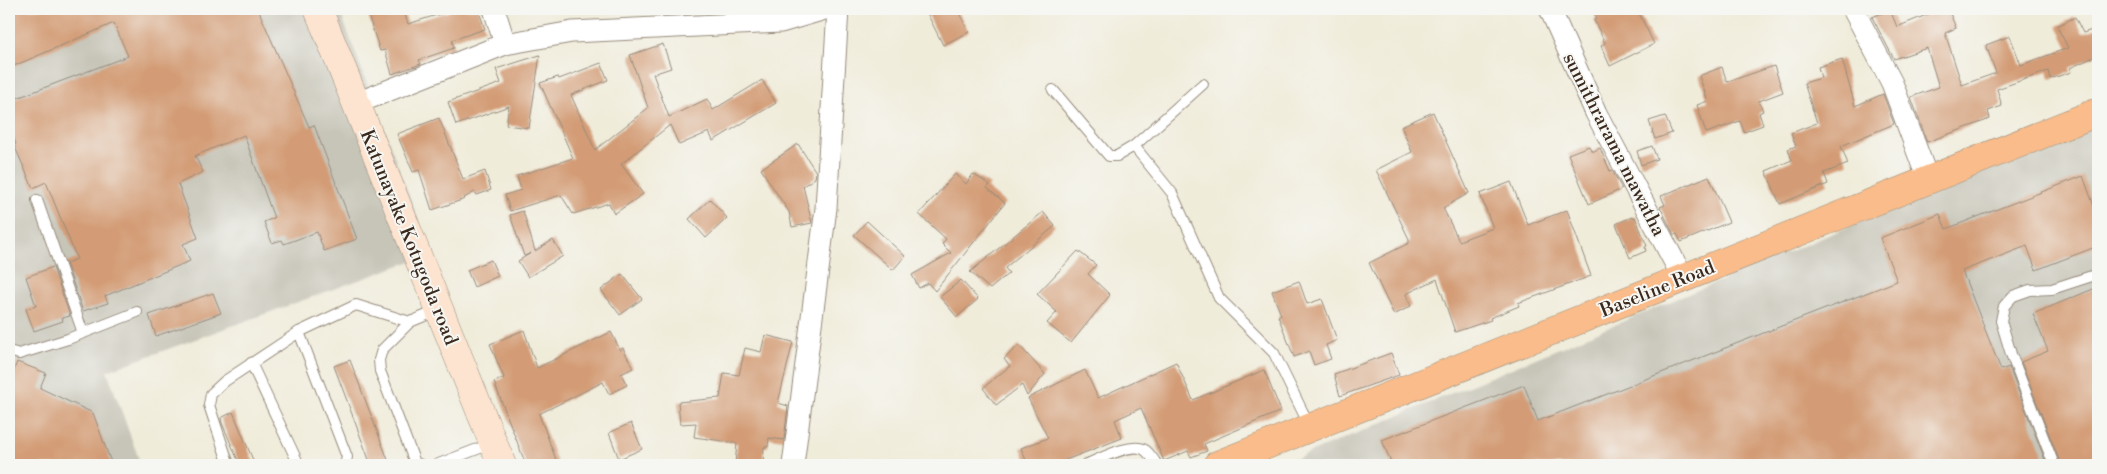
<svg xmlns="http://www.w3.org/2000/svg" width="2107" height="474" font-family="'Libre Bodoni',serif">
  <rect width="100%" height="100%" fill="#f6f6f2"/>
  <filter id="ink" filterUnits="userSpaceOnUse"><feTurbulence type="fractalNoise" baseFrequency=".02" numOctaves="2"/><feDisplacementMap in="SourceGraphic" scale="10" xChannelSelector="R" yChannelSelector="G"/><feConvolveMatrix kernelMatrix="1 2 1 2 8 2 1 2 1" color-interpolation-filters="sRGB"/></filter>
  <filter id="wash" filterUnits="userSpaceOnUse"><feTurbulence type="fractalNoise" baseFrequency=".0096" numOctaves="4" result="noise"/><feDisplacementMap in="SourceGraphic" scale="20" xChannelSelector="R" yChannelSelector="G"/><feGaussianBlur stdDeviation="1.12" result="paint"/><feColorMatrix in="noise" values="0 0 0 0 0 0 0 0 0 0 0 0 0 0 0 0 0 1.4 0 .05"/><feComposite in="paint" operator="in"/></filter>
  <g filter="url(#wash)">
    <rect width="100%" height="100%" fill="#f0ecda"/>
    <!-- industrial -->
    <g fill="#c7c5b8">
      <path d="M9 9H339L431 254 107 371 141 465H9Z"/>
      <path d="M2098 122V465H1281Z"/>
    </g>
    <g id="blocks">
      <!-- building -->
      <g fill="#d39c76">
        <path d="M9 9H258L309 127 314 125 357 239 324 251 317 232 284 244 282 240 272 243 264 222 274 218 244 135 195 156 203 172 178 184 198 238 183 244 190 261 105 296 108 303 83 311 66 263 77 259 46 182 33 188 14 145 16 144 9 125V101L128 56 114 23 9 68Z"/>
        <path d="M366 9H403L408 24 456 9H478L485 29 452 40 454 48 419 60 421 64 392 74 385 50 380 51Z"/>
        <path d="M925 9H957L969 32 943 45Z"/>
        <path d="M1591 9H1637L1654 44 1610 66 1601 46 1605 43 1594 20 1597 18Z"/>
        <path d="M1941 9H1948L1956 28 1945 33 1962 85 1996 73 1986 45 2010 36 2021 65 2068 48 2057 26 2075 17 2083 33 2098 28V55L2070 68 2071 72 2050 79 2048 71 1997 89 2002 106 1988 111 1990 119 1927 142 1911 97 1939 87 1927 48 1894 59 1872 17 1890 10 1897 27Z"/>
        <path d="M663 44 671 68 653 74 669 117 707 99 713 110 762 80 776 103 713 141 709 132 679 145 670 125 621 164 643 194 614 214 609 203 573 214 561 195 510 211 505 195 521 190 517 176 573 158 540 83 558 77 559 79 601 63 608 80 571 95 595 150 648 108 630 55Z"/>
        <path d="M540 55 529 128 506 125 509 106 456 125 448 102 501 83 496 69Z"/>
        <path d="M1842 59 1855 106 1883 94 1894 124 1841 146 1848 164 1824 173 1828 184 1780 204 1766 171 1792 160 1788 149 1796 146 1791 133 1817 123 1804 83 1821 78 1818 67Z"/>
        <path d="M1774 66 1783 92 1759 101 1763 111 1759 113 1763 125 1744 132 1740 121 1706 133 1697 105 1708 101 1699 76 1722 67 1727 82Z"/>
        <path d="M1433 112 1469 193 1443 208 1459 241 1493 228 1480 194 1511 182 1528 225 1567 210 1591 276 1518 303 1519 306 1490 318 1491 320 1455 332 1437 279 1406 294 1411 306 1394 315 1369 263 1409 243V239L1376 170 1412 152 1401 126Z"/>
        <path d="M1665 116 1672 133 1655 139 1649 121Z"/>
        <path d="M439 118 463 179 485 171 491 190 477 195 475 192 464 198 465 199 432 210 419 170 413 172 397 134Z"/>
        <path d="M798 144 816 172 815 178 803 186 812 223 792 227 789 212 761 169Z"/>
        <path d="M1589 146 1592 152 1600 148 1610 171 1612 170 1622 189 1589 204 1568 154Z"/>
        <path d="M1652 146 1657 159 1641 165 1637 151Z"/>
        <path d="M955 174 966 184 973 174 990 185 987 188 1005 203 935 291 928 283 919 288 912 275 951 253 942 244 946 239 919 214Z"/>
        <path d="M1709 176 1729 222 1681 242 1677 234 1674 235 1660 207 1665 205 1661 196Z"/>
        <path d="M2083 176 2098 217V246L2036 270 2027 246 1962 271 2001 370 2009 367 2047 465H1392L1382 440 1524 385 1538 421 1897 281 1880 238 1940 214 1946 229Z"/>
        <path d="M710 199 727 218 706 238 689 219Z"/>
        <path d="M523 211 535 251 553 240 563 256 528 277 518 261 531 253 524 256 510 215Z"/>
        <path d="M1043 212 1055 226 1005 268 1009 273 990 289 970 272Z"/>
        <path d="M1632 217H1635L1647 246 1645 247 1646 251 1630 258 1616 224Z"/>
        <path d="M867 221 905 256 893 270 854 235Z"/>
        <path d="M1078 251 1096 265 1088 274 1110 295 1071 343 1047 323 1057 312 1037 294Z"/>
        <path d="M491 260 498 276 474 287 467 270Z"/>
        <path d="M53 267 70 316 62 318 63 321 34 331 26 309 36 306 26 277Z"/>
        <path d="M622 274 642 299 620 315 601 290Z"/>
        <path d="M961 280 978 299 957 317 940 297Z"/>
        <path d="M1299 281 1307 304 1322 299 1337 340 1326 345 1331 359 1314 365 1309 351 1294 357 1278 316 1281 315 1272 291Z"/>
        <path d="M2098 287V465H2061L2021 362 2048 351 2033 314Z"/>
        <path d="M213 293 221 313 156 336 149 315Z"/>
        <path d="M524 330 537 368 611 332 620 350 623 348 633 368 621 374 627 385 609 394 603 382 539 414 558 465H526L494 382 504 378 490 344Z"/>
        <path d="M765 335 793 342 778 403 788 406 784 440 769 438 768 447H764L763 465H735L737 443 694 437 696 423 680 424 678 402 720 398 724 373 739 375 745 348 761 352Z"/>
        <path d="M1019 345 1045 374 1027 396 1022 385 996 405 983 388 1010 366 1004 359Z"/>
        <path d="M1391 353 1399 375 1340 396 1334 374Z"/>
        <path d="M350 360 390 465H371L334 366Z"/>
        <path d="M17 362 46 373 40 388 93 413 112 465H9V374L12 375Z"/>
        <path d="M1176 362 1193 400 1264 370 1281 411 1204 444 1207 451 1191 457 1188 451 1164 461 1141 408 1115 420 1122 438 1053 465H1028L1021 448 1048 438 1028 398 1085 370 1098 398Z"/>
        <path d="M233 412 255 465H240L222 423 221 418Z"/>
        <path d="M631 423 642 449 619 459 609 433Z"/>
      </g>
    </g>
  </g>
  <g filter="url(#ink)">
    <use href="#blocks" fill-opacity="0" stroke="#968b7c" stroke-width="1"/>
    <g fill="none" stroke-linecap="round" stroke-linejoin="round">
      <defs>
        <g id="service">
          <path d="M1203 84 1134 146 1172 193 1219 298 1274 353 1310 427"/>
          <path d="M1053 90 1109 156H1117L1134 146"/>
          <path d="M37 200 83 333"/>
          <path d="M299 332 347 457 345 465"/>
          <path d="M9 351 19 354 68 339 137 312"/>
          <path d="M251 363 299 465"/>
          <path d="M229 465 209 405 211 394 225 381 299 332 356 305 410 322"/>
          <path d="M421 465 415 463 380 371 379 360 382 350 410 322 439 310"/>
          <path d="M436 465 493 443"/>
          <path d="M1085 465C1098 460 1132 441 1145 450 1150 454 1154 460 1157 465"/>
          <path d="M2054 465 2011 354 2001 321 2004 306 2013 296 2030 290 2052 289 2098 274"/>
        </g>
        <g id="minor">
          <path d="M494 9 505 44 572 32 781 22 825 9"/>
          <path d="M1550 9 1596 113 1683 278"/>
          <path d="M1853 9 1892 83 1928 180"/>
          <path d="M357 103 505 44"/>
          <path d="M793 465 826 208 838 9"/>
        </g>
        <path id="secondary" d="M318 9 502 465"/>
        <path id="primary" d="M1217 465 2098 112"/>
      </defs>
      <!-- service casing -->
      <use href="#service" stroke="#968b7c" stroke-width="12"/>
      <!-- minor casing -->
      <use href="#minor" stroke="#968b7c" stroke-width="23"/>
      <!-- secondary casing -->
      <use href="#secondary" stroke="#968b7c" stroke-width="29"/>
      <!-- primary casing -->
      <use href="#primary" stroke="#968b7c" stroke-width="29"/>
      <!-- service -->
      <use href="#service" stroke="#fff" stroke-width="10"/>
      <!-- minor -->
      <use href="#minor" stroke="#fff" stroke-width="21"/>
      <!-- secondary -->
      <use href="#secondary" stroke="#fde4d0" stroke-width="28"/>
      <!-- primary -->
      <use href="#primary" stroke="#f9bc8a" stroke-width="28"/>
    </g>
  </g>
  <g text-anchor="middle" stroke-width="4" stroke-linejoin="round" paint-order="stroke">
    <!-- street labels -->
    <g font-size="19" fill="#3b2a1e" stroke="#f6f6f2">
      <text transform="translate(1615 144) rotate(63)" y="7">sumithrarama mawatha</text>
      <text transform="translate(410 237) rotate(68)" y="7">Katunayake Kotugoda road</text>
      <text transform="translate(1657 288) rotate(-22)" y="7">Baseline Road</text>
    </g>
  </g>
  <!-- margin -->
  <rect width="2107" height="474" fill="none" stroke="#f6f6f2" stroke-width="30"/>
</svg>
